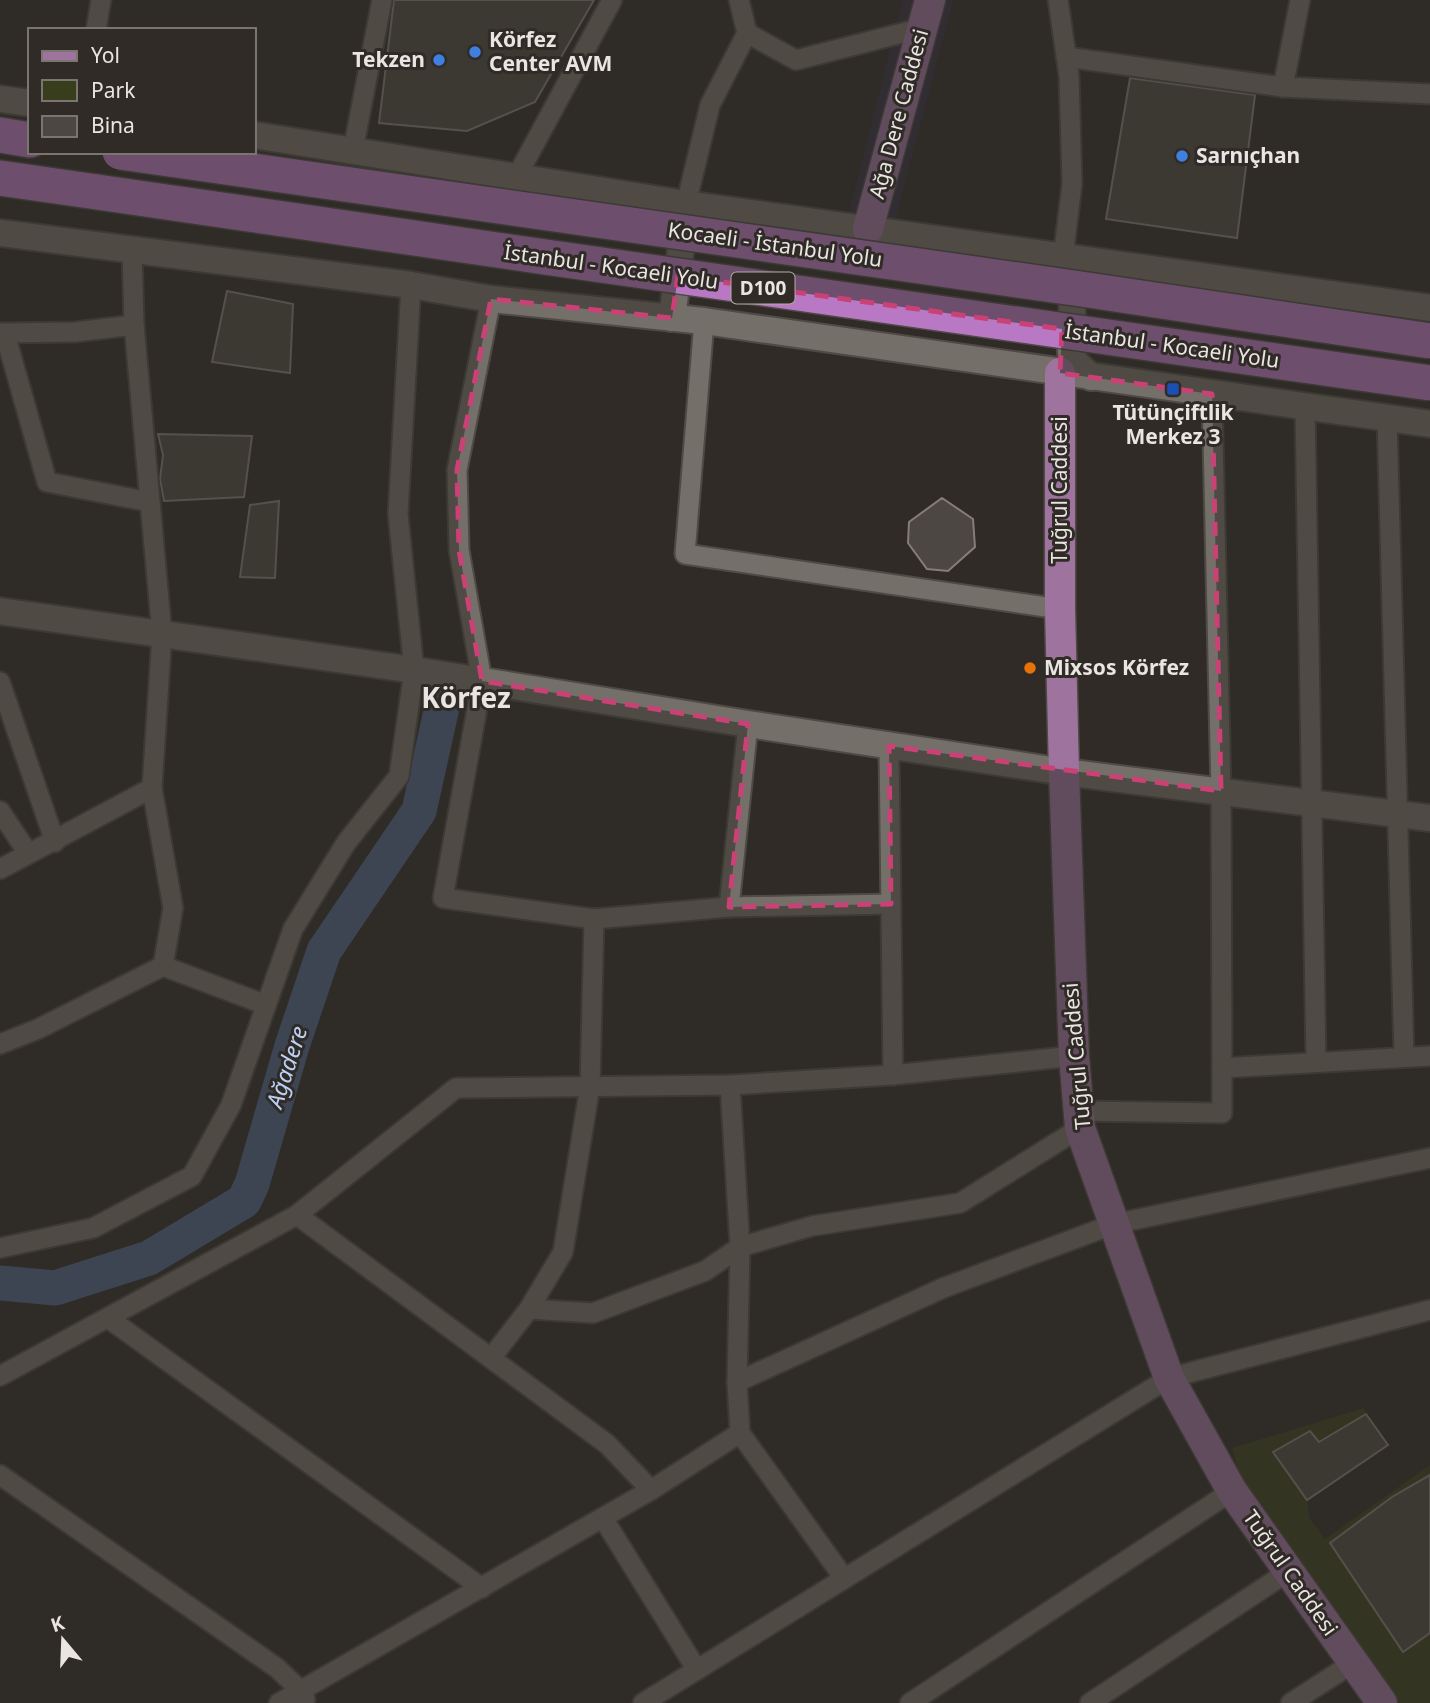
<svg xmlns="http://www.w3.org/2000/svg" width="1430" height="1703" font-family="'Noto Sans',sans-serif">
  <rect width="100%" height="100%" fill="#302b26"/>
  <!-- commercial -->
  <path fill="#363041" d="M903 0H953L892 232 846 225Z"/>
  <!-- green -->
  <path fill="#383e1b" d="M1364 1408 1366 1414 1326 1438 1325 1450 1310 1432 1307 1500 1310 1519 1325 1539 1430 1465V1703H1400L1242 1483 1232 1448Z"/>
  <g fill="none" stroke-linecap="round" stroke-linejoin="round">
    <!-- river -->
    <path stroke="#4e6588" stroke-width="35" d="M0 1283 55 1288 149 1258 244 1201 252 1184 292 1046 324 951 419 811 444 698"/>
  </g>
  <!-- building -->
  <g fill="#4c4742" stroke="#847d78" stroke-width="2">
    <path d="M394 0H594L535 102 467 131 379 123Z"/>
    <path d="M1130 78 1255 95 1237 238 1106 219Z"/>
    <path d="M227 291 293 304 290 373 212 362Z"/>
    <path d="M158 434 252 436 244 497 164 501 160 479 163 455Z"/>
    <path d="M942 498 973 519 975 547 948 571 927 569 908 543 909 522Z"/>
    <path d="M279 501 275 578 240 577 250 505Z"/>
    <path d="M1366 1414 1388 1445 1307 1500 1273 1452 1310 1431 1319 1442Z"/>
    <path d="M1430 1475V1633L1403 1652 1330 1543 1392 1497Z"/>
  </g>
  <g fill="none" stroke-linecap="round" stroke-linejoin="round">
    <defs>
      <g id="street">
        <path d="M739 0 747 33 796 60 922 28"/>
        <path d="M1058 0 1069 76 1072 184 1063 258"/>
        <path d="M1300 0 1283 87 1430 94"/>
        <path d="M96 30 101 0"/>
        <path d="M1066 57 1283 87"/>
        <path d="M353 150 382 0"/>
        <path d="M516 178 612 0"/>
        <path d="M686 204 710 105 747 33"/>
        <path d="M491 299 457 470 459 550 482 681 443 898 594 919 729 907 748 724"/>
        <path d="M704 321 685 554 1060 609"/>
        <path d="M0 333 75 332 134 325"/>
        <path d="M5 334 47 482 150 502"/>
        <path d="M1212 394 1221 791 1222 1068 1430 1056"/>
        <path d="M1305 407 1316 1062"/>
        <path d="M1387 418 1404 1057"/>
        <path d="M0 682 55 842"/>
        <path d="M889 746 893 1075"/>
        <path d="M0 811 28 853"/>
        <path d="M0 869 152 788 162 634 134 325 132 251"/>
        <path d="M729 907 891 904"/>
        <path d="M163 966 266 1005"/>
        <path d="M0 1044 38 1029 163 966 173 908 152 788"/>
        <path d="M730 1085 740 1247 737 1382 740 1433 844 1578"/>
        <path d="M1078 1111 1222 1113V1068"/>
        <path d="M297 1215 607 1444 651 1490"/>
        <path d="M0 1248 93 1228 192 1176 231 1105 293 929 346 843 399 776 414 670 398 514 411 285"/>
        <path d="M529 1309 593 1313 705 1271 740 1247 812 1226 960 1203 1080 1128"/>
        <path d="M108 1318 482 1588"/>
        <path d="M491 1358 529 1309 563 1252 590 1086 594 919"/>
        <path d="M0 1376 297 1215 456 1088 730 1085 893 1075 1074 1056"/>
        <path d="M737 1382 943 1288 1114 1224 1430 1158"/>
        <path d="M0 1475 277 1668 301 1691 305 1699"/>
        <path d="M603 1518 697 1670"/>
        <path d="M279 1703 651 1490 740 1433"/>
        <path d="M643 1703 1169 1378 1430 1310"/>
        <path d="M910 1703 1232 1491"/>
        <path d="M1090 1703 1289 1571"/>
        <path d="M1291 1703 1353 1663"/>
      </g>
      <g id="secondary">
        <path d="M0 99 30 103"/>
        <path d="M254 135 686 204 1430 308"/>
        <path d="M0 233 411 285 491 299 704 321 1430 424"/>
        <path d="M1078 272 1073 279 1071 352 1075 362 1091 377"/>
        <path d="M672 318 685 216"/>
        <path d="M0 611 414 670 748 724 1064 772 1430 818"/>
      </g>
      <g id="primary">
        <path d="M868 229 930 0"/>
        <path d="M1060 373V609L1064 772 1074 1056 1080 1128 1169 1378 1232 1491 1382 1703"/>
      </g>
      <g id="highway">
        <path d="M0 135 30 140"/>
        <path d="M0 178 97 192"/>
      </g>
    </defs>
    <!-- street casing -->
    <use href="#street" stroke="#4e4a46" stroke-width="23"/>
    <!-- secondary casing -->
    <use href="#secondary" stroke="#4e4a46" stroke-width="30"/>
    <!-- primary casing -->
    <use href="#primary" stroke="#4e4a46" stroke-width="33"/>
    <!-- highway casing -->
    <use href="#highway" stroke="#4e4a46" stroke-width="38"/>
    <!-- street -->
    <use href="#street" stroke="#756f69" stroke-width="19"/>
    <!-- secondary -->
    <use href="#secondary" stroke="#756f69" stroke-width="26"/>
    <!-- primary -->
    <use href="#primary" stroke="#9e749f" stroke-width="30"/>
    <!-- highway -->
    <use href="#highway" stroke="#b978c3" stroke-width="35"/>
    <defs>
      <g id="highway-bridge">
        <path d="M120 152C557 216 994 274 1430 341"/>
        <path d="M97 192C541 258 986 318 1430 383"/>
      </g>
    </defs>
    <!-- highway-bridge casing -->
    <use href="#highway-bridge" stroke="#4e4a46" stroke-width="38" stroke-linecap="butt"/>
    <!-- highway-bridge -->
    <use href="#highway-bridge" stroke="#b978c3" stroke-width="35"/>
  </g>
  <!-- marked area -->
  <path d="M0 0H1430V1703H0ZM678 276 1062 329 1060 373 1212 394 1221 791 889 746 891 904 729 907 748 724 482 681 459 550 457 470 491 299 672 318Z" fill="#302b26" fill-opacity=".55" fill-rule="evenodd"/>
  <path fill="none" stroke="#ca4176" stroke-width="5" stroke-dasharray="14 9" stroke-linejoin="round" d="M678 276 1062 329 1060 373 1212 394 1221 791 889 746 891 904 729 907 748 724 482 681 459 550 457 470 491 299 672 318Z"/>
  <!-- markers -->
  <g fill="#3f7fe0" stroke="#302b26" stroke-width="2.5">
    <circle cx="475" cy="52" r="7"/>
    <circle cx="439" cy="60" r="7"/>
    <circle cx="1182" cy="156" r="7"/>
  </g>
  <rect fill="#1a4fb4" stroke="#302b26" stroke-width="2.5" x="1166" y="382" width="14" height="14" rx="3.5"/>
  <circle fill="#e8710a" stroke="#302b26" stroke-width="2.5" cx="1030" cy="668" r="7"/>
  <g text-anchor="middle" stroke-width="6" stroke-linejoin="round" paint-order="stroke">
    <!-- shield labels -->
    <rect fill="#302b26" stroke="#b1adaa" stroke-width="2" x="731.5" y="272.5" width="63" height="31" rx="5"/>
    <g font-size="19" font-weight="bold" fill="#e8e5e2">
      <text x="763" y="295">D100</text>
    </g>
    <!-- poi labels -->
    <g font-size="21" font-weight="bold" fill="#e8e5e2" stroke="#302b26" text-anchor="start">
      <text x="489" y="47">Körfez<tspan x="489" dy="24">Center AVM</tspan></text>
      <text x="425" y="67" text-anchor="end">Tekzen</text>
      <text x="1196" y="163">Sarnıçhan</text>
      <text x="1173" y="420" text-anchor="middle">Tütünçiftlik<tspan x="1173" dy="24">Merkez 3</tspan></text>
      <text x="1044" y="675">Mixsos Körfez</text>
    </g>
    <!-- street labels -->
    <g font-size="21" fill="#e8e5e2" stroke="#302b26">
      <text transform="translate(899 114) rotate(-75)" y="7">Ağa Dere Caddesi</text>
      <text transform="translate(775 245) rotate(8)" y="7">Kocaeli - İstanbul Yolu</text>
      <text transform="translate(611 267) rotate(8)" y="7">İstanbul - Kocaeli Yolu</text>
      <text transform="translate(1172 346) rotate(8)" y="7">İstanbul - Kocaeli Yolu</text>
      <text transform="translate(1060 490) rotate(-90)" y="7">Tuğrul Caddesi</text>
      <text transform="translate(1077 1056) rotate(-95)" y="7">Tuğrul Caddesi</text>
      <text transform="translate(1290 1573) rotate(55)" y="7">Tuğrul Caddesi</text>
    </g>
    <!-- water labels -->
    <g font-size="23" font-style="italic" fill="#bbd2f6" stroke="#302b26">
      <text transform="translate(287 1067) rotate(-72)" y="8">Ağadere</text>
    </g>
    <!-- district labels -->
    <g font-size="28" font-weight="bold" fill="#e8e5e2" stroke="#302b26">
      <text x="466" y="708">Körfez</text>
    </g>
  </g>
  <!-- legend -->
  <rect x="28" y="28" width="228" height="126" fill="#302b26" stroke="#7a7571" stroke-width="2"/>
  <rect x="42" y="51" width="35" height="10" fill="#9e749f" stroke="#7a7571" stroke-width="2"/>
  <text x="91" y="63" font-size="21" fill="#e8e5e2">Yol</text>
  <rect x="42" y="80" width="35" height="21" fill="#383e1b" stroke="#7a7571" stroke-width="2"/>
  <text x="91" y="98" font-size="21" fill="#e8e5e2">Park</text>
  <rect x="42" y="116" width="35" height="21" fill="#4c4742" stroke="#7a7571" stroke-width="2"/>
  <text x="91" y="133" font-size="21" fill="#e8e5e2">Bina</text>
  <!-- north arrow -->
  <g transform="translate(63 1640) rotate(341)" stroke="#302b26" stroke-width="5" paint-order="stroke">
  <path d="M0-5L12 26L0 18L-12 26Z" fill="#e8e5e2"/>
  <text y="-10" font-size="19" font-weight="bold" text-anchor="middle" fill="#e8e5e2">K</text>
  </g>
</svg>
